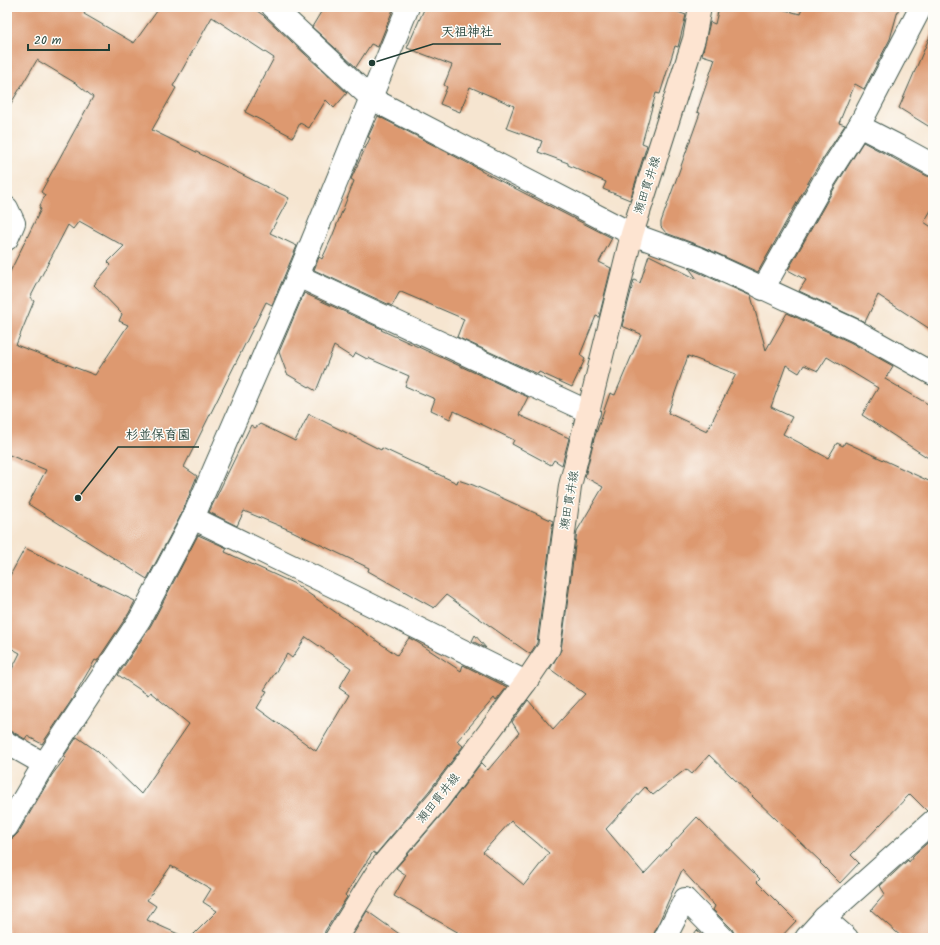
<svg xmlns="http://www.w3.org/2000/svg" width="940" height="945" font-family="Kalam,'Klee One',sans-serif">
  <rect width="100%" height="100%" fill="#fdfcf7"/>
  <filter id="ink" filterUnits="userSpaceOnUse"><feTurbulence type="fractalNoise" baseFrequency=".025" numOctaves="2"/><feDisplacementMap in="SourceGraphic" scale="8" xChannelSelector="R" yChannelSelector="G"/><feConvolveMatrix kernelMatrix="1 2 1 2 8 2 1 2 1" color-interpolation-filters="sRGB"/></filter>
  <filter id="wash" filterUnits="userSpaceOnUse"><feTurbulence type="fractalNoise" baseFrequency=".012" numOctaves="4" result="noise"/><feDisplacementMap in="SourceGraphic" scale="16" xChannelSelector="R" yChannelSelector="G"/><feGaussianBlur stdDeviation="0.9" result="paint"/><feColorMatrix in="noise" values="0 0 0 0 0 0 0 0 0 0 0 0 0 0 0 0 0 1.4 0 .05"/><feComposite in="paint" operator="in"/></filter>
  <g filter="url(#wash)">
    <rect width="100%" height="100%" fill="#f6e5d0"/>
    <g id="blocks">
      <!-- building -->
      <g fill="#dd996f" fill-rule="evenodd">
        <path d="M7 7H88L84 14 134 43 160 7H251L263 15 347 93 334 108 326 100 309 128 300 123 293 137 245 112 274 58 212 17 173 86 176 88 152 130 289 198 270 233 297 246 272 305 266 302 184 467 197 476 182 513 147 579 28 504 46 470 7 454V278L41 209 39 208 45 195 41 192 93 97 77 84 37 60 7 110ZM79 221 124 246 108 262 111 265 94 285 122 314 119 321 128 325 95 375 16 345 34 301 30 298 68 225 73 229Z"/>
        <path d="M324 7H394L378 47 371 44 356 67 312 27Z"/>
        <path d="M425 7H675V11L686 15 678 47 675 46 660 94 656 93 642 143 647 145 630 200 603 189 606 182 568 165V163L538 152 542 141 506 128 514 106 470 87 460 112 440 104 447 87 444 85 452 65 407 48Z"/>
        <path d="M719 7H774L800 14 803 7H899L890 39 864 89 855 84 839 123 845 125 813 174 758 272 703 247 666 233 661 227V222L700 113 697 112 715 59 702 55 710 22 715 24Z"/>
        <path d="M933 29V129L899 108Z"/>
        <path d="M378 116 481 170V171L612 238 599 262 611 268 599 317 596 316 580 355 585 359 572 387 539 372 538 374 457 337 464 319 401 292 399 293 392 306 314 270 319 257 322 259 332 237 354 181 351 179 370 138 368 137Z"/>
        <path d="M863 142 927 176 933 177V207L924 222 933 228V331L878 295 865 322 799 291 806 280 788 270 835 187Z"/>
        <path d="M649 255 697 279 689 268 751 296 766 350 787 313 850 342 893 366 885 379 933 407V461L862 415 878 388 827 357 818 371 804 365 799 373 786 365 771 407 792 417 783 434 828 458 837 443 843 446 845 442 933 483V809L927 811 910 794 851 855 859 863 840 883 820 863 821 862 709 755 692 774 686 769 653 795 645 787 606 829 644 874 697 817 760 879 757 882 796 921 780 938H735V935L732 929 713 910 715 906 682 870 652 938H468L394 896 406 875 396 868 448 807 481 763 488 770 519 733 512 722 528 700 553 729 585 694 550 669 561 650 577 531 603 487 585 477 594 439 610 393 615 395 641 334 622 326 634 280 640 283ZM688 356 736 374 707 431 668 413ZM511 821 549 853 524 885 483 852Z"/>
        <path d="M304 293 382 329 381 330 528 397 519 415 569 438 562 465 554 460 551 465 512 444 514 440 454 411 450 419 431 410 435 399 405 386 409 376 368 358 367 359 356 353 353 358 334 346 316 391 287 374 279 352Z"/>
        <path d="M309 414 381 450 382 448 457 483 458 480 473 485 553 521 537 643 530 654 446 595 434 608 368 571 369 568 292 531 244 511 237 526 209 512 251 425 255 428 260 424 295 441Z"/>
        <path d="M198 535 227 548 225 552 295 584 397 655 409 638 417 642 461 671 463 665 507 687 496 701 494 698 457 741 463 746 429 791 376 854 373 852 345 895 347 897 325 931 324 938H190L217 911 203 902 211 889 171 866 147 900 156 906 147 920 187 938H7V839L13 838 18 833 52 775 66 757 64 756 77 737 97 751 141 794 189 724 150 692 148 695 118 675 151 625ZM306 637 351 668 339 688 349 695 316 751 257 708 267 691 264 690 287 654 292 658Z"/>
        <path d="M25 548 135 601 129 613 97 661 95 660 71 701 42 744 27 736 25 739 13 732 7 731V679L20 653 7 646V581Z"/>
        <path d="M475 635 486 648 472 641Z"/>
        <path d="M933 838V938H903L871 910 885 894 880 886 908 860 909 862 917 852Z"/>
        <path d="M367 911 405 938H351Z"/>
        <path d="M697 930 706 938H691Z"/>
      </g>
    </g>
  </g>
  <g filter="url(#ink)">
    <use href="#blocks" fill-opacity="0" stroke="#3f564b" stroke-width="1"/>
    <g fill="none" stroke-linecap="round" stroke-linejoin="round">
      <defs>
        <g id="minor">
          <path d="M273 7 372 99 632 234 698 258 856 331 933 374"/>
          <path d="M859 126 898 146 933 165"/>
          <path d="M7 208 14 223 7 239"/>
          <path d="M298 276 589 412"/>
          <path d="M763 289 824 181 859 126 921 7"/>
          <path d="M193 518 347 593 526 682"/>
          <path d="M7 743 44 764"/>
          <path d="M7 827 44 764 140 619 193 518 298 276 408 7"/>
          <path d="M824 918 847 938"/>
          <path d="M665 938 685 899 723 938"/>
          <path d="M806 938 824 918 933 821"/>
        </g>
        <path id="secondary" d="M336 938 379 869 439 799 526 682 549 648 570 486 632 234 694 39 700 7"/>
      </defs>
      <!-- minor casing -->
      <use href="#minor" stroke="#3f564b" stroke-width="24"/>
      <!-- secondary casing -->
      <use href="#secondary" stroke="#3f564b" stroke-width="24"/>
      <!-- minor -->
      <use href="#minor" stroke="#fff" stroke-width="22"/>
      <!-- secondary -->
      <use href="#secondary" stroke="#fde4d1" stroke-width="22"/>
    </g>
  </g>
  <g text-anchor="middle" stroke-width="3" stroke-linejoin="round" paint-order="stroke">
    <!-- street labels -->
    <g font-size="12" fill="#1f3d34" stroke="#fdfcf7">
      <text transform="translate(647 185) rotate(-72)" y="4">瀬田貫井線</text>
      <text transform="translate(569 500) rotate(-80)" y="4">瀬田貫井線</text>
      <text transform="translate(438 798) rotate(-51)" y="4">瀬田貫井線</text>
    </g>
  </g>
  <!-- callouts -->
  <path fill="none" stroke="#1f3d34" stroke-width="1.5" d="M372 63L433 44H501M78 498L118 447H199"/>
  <g fill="#1f3d34" stroke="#fdfcf7" stroke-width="1.5">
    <circle cx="372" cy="63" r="4"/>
    <circle cx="78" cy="498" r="4"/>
  </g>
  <g font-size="13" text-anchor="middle" font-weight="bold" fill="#1f3d34" stroke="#fdfcf7" stroke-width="3" stroke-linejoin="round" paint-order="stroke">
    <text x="467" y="36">天祖神社</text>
    <text x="158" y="439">杉並保育園</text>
  </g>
  <!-- margin -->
  <rect width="940" height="945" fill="none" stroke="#fdfcf7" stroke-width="24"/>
  <!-- scale -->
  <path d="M28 44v6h81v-6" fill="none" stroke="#1f3d34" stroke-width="2"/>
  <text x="34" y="44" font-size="12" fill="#1f3d34" stroke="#fdfcf7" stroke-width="3" paint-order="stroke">20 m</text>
</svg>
